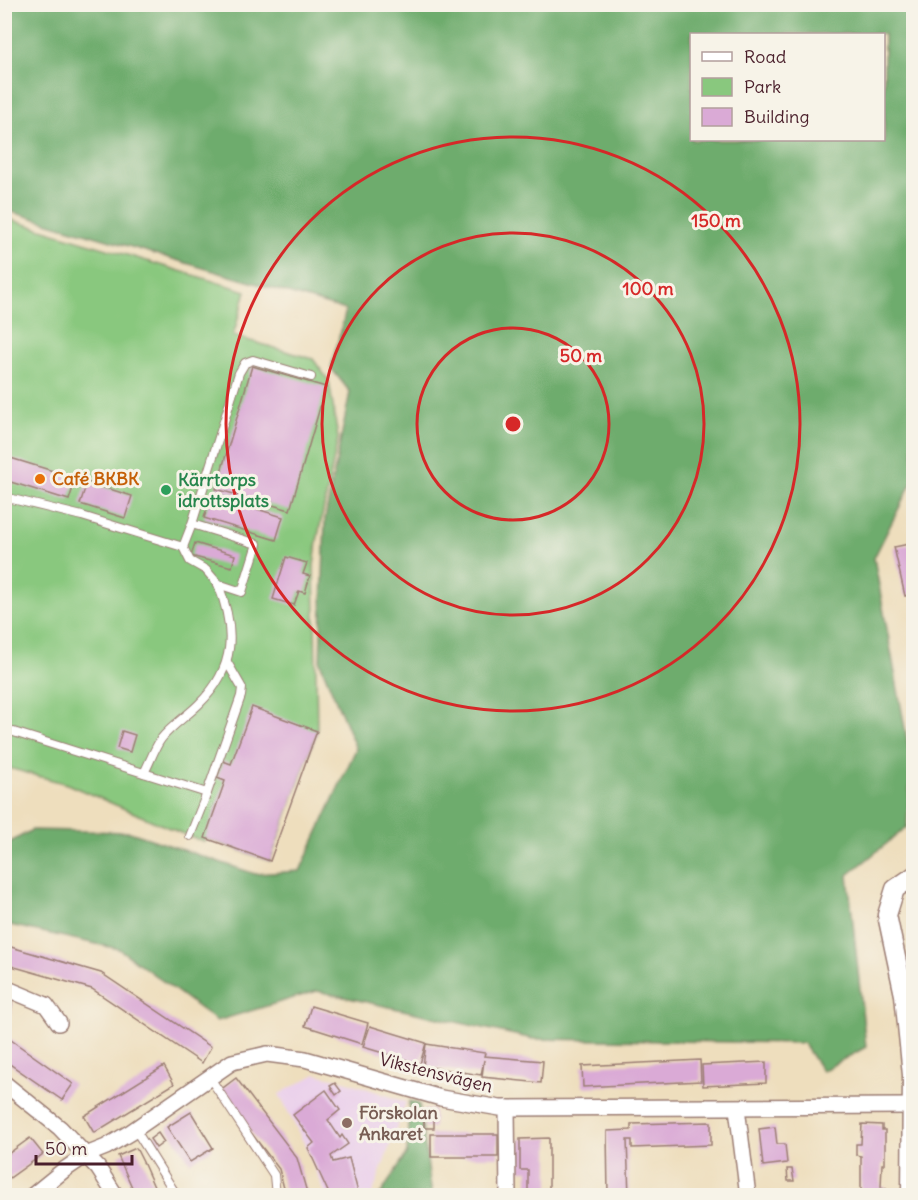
<svg xmlns="http://www.w3.org/2000/svg" width="918" height="1200" font-family="Delius,sans-serif">
  <rect width="100%" height="100%" fill="#f7f3e8"/>
  <filter id="ink" filterUnits="userSpaceOnUse"><feTurbulence type="fractalNoise" baseFrequency=".0167" numOctaves="2"/><feDisplacementMap in="SourceGraphic" scale="12" xChannelSelector="R" yChannelSelector="G"/><feConvolveMatrix kernelMatrix="1 2 1 2 8 2 1 2 1" color-interpolation-filters="sRGB"/></filter>
  <filter id="wash" filterUnits="userSpaceOnUse"><feTurbulence type="fractalNoise" baseFrequency=".008" numOctaves="4" result="noise"/><feDisplacementMap in="SourceGraphic" scale="24" xChannelSelector="R" yChannelSelector="G"/><feGaussianBlur stdDeviation="1.35" result="paint"/><feColorMatrix in="noise" values="0 0 0 0 0 0 0 0 0 0 0 0 0 0 0 0 0 1.4 0 .05"/><feComposite in="paint" operator="in"/></filter>
  <g filter="url(#wash)">
    <rect width="100%" height="100%" fill="#eedebd"/>
    <!-- built -->
    <path fill="#ebd1eb" d="M316 1074 345 1081 406 1102 372 1195H326L304 1143 279 1094Z"/>
    <!-- green -->
    <path fill="#89c87e" stroke="#6a7454" stroke-width="1.5" d="M5 218 246 291 233 336 313 359 329 381 338 438 317 541 314 566 317 731 270 861 205 838 204 841 190 837 67 784 5 767Z"/>
    <!-- forest -->
    <g fill="#6eac6d" stroke="#5c664c" stroke-width="1.5" fill-rule="evenodd">
      <path d="M5 4 913 5V480L874 558 911 761 907 827 848 875 866 1047 822 1071 803 1043 533 1039 317 991 217 1021 119 949 5 924V845L32 830 130 832 255 874 300 871 356 749 320 662 325 519 350 392 331 368 346 310 5 210ZM692 34H884V140H692Z"/>
      <path d="M409 1101 419 1104 432 1195H380L407 1153Z"/>
    </g>
    <g id="blocks">
      <!-- building -->
      <g fill="#daaad6">
        <path d="M252 366 326 387 290 510 216 489Z"/>
        <path d="M4 456 76 478 69 500 4 480Z"/>
        <path d="M87 482 132 496 125 518 80 504Z"/>
        <path d="M211 495 283 517 276 540 204 518Z"/>
        <path d="M195 543 235 555 232 567 191 556Z"/>
        <path d="M914 543V594L905 596 894 547Z"/>
        <path d="M286 557 307 563 303 574 310 576 305 593 299 591 294 605 273 599Z"/>
        <path d="M252 707 317 731 270 861 205 838 225 781 217 778 223 761 231 764Z"/>
        <path d="M122 731 135 735 130 752 117 748Z"/>
        <path d="M4 945 101 973 211 1047 202 1063 92 989 4 964Z"/>
        <path d="M4 1002H12L11 1013 4 1012Z"/>
        <path d="M311 1006 368 1023 362 1044 305 1026Z"/>
        <path d="M370 1026 426 1043 420 1064 363 1047Z"/>
        <path d="M4 1035 73 1084 62 1100 4 1060Z"/>
        <path d="M426 1044 485 1053 484 1056 543 1061 541 1083 482 1077 484 1060 481 1075 423 1066Z"/>
        <path d="M700 1060 701 1081 583 1087 582 1066Z"/>
        <path d="M766 1062V1083L703 1086 702 1065Z"/>
        <path d="M164 1066 174 1084 94 1133 84 1116Z"/>
        <path d="M236 1078 297 1158 308 1196H286L279 1169 219 1091Z"/>
        <path d="M335 1083 341 1091 336 1095 330 1086Z"/>
        <path d="M326 1090 340 1110 328 1120 340 1138 342 1135 348 1144 331 1156 333 1162 349 1158 359 1196H330L308 1148 314 1143 293 1115Z"/>
        <rect x="424" y="1110" width="10" height="18"/>
        <path d="M191 1112 213 1148 190 1162 167 1127Z"/>
        <path d="M711 1122V1145L632 1148V1140H627L629 1196H608L607 1131 631 1130V1124Z"/>
        <path d="M862 1124 882 1125V1130H885V1164H882L881 1187 886 1188V1196H861V1156L856 1155V1144H861Z"/>
        <path d="M775 1127 777 1144H785L787 1163 763 1166 759 1129Z"/>
        <path d="M158 1133 164 1142 156 1148 150 1139Z"/>
        <rect x="431" y="1134" width="67" height="23"/>
        <path d="M30 1138 43 1154 4 1182V1157Z"/>
        <path d="M549 1138V1196H528V1170H520V1139Z"/>
        <path d="M136 1148 143 1162 158 1196H136L118 1156Z"/>
        <path d="M787 1169H792L794 1181H788Z"/>
      </g>
    </g>
  </g>
  <g filter="url(#ink)">
    <use href="#blocks" fill-opacity="0" stroke="#9c7e74" stroke-width="1.5"/>
    <g fill="none" stroke-linecap="round" stroke-linejoin="round">
      <defs>
        <g id="service">
          <path d="M4 497 82 516 183 547 192 524 239 373 245 363 253 360 311 377"/>
          <path d="M183 547 190 561 206 570 218 584"/>
          <path d="M4 729 207 793 241 696 242 688 227 662"/>
          <path d="M144 773C150 762 154 749 161 739 171 726 187 716 199 704 236 668 236 630 218 584L242 592 257 544 192 524"/>
          <path d="M190 836 207 793"/>
          <path d="M210 1078 274 1175 276 1196"/>
          <path d="M135 1129 177 1196"/>
        </g>
        <g id="minor">
          <path d="M4 991 10 990 46 1005 59 1023"/>
          <path d="M4 1083 60 1128 98 1168 116 1196"/>
          <path d="M507 1108 508 1196"/>
          <path d="M737 1108 748 1196"/>
          <path d="M32 1196 64 1170 86 1155 106 1147 131 1132 232 1062 267 1054 305 1059 441 1098 500 1108 912 1106"/>
        </g>
        <path id="tertiary" d="M911 1196 912 1075 904 995 887 915 895 889 914 876"/>
      </defs>
      <!-- service casing -->
      <use href="#service" stroke="#9c7e74" stroke-width="10"/>
      <!-- minor casing -->
      <use href="#minor" stroke="#9c7e74" stroke-width="18"/>
      <!-- tertiary casing -->
      <use href="#tertiary" stroke="#9c7e74" stroke-width="21"/>
      <!-- service -->
      <use href="#service" stroke="#fff" stroke-width="8"/>
      <!-- minor -->
      <use href="#minor" stroke="#fff" stroke-width="15"/>
      <!-- tertiary -->
      <use href="#tertiary" stroke="#fff" stroke-width="18"/>
    </g>
  </g>
  <!-- distance rings -->
  <g fill="none" stroke="#d62828" stroke-width="3">
    <circle cx="513" cy="424" r="96"/>
    <circle cx="513" cy="424" r="191"/>
    <circle cx="513" cy="424" r="287"/>
  </g>
  <!-- markers -->
  <circle fill="#e8710a" stroke="#f7f3e8" stroke-width="2" cx="40" cy="479" r="6"/>
  <circle fill="#2e9e5b" stroke="#f7f3e8" stroke-width="2" cx="166" cy="490" r="6"/>
  <circle fill="#8d6e63" stroke="#f7f3e8" stroke-width="2" cx="347" cy="1123" r="6"/>
  <g text-anchor="middle" stroke-width="6" stroke-linejoin="round" paint-order="stroke">
    <!-- food labels -->
    <g font-size="18" font-weight="bold" fill="#c56008" stroke="#f7f3e8" text-anchor="start">
      <text x="52" y="485">Café BKBK</text>
    </g>
    <!-- leisure labels -->
    <g font-size="18" font-weight="bold" fill="#27864d" stroke="#f7f3e8" text-anchor="start">
      <text x="178" y="486">Kärrtorps<tspan x="178" dy="21">idrottsplats</tspan></text>
    </g>
    <!-- street labels -->
    <g font-size="18" fill="#4a1f2b" stroke="#f7f3e8">
      <text transform="translate(436 1073) rotate(14)" y="6">Vikstensvägen</text>
    </g>
    <!-- education labels -->
    <g font-size="18" font-weight="bold" fill="#785e54" stroke="#f7f3e8" text-anchor="start">
      <text x="359" y="1119">Förskolan<tspan x="359" dy="21">Ankaret</tspan></text>
    </g>
  </g>
  <circle cx="513" cy="424" r="9" fill="#d62828" stroke="#f7f3e8" stroke-width="3"/>
  <g font-size="18" text-anchor="middle" font-weight="bold" fill="#d62828" stroke="#f7f3e8" stroke-width="6" stroke-linejoin="round" paint-order="stroke">
    <text x="716" y="227">150 m</text>
    <text x="648" y="295">100 m</text>
    <text x="581" y="362">50 m</text>
  </g>
  <!-- margin -->
  <rect width="918" height="1200" fill="none" stroke="#f7f3e8" stroke-width="24"/>
  <!-- legend -->
  <rect x="690" y="33" width="195" height="108" fill="#f7f3e8" stroke="#b29e9c" stroke-width="1.5"/>
  <rect x="702" y="52" width="30" height="9" fill="#ffffff" stroke="#b29e9c" stroke-width="1.5"/>
  <text x="744" y="63" font-size="18" fill="#4a1f2b">Road</text>
  <rect x="702" y="78" width="30" height="18" fill="#89c87e" stroke="#b29e9c" stroke-width="1.5"/>
  <text x="744" y="93" font-size="18" fill="#4a1f2b">Park</text>
  <rect x="702" y="108" width="30" height="18" fill="#daaad6" stroke="#b29e9c" stroke-width="1.5"/>
  <text x="744" y="123" font-size="18" fill="#4a1f2b">Building</text>
  <!-- scale -->
  <path d="M36 1155v9h96v-9" fill="none" stroke="#4a1f2b" stroke-width="3"/>
  <text x="45" y="1155" font-size="18" fill="#4a1f2b" stroke="#f7f3e8" stroke-width="4.5" paint-order="stroke">50 m</text>
</svg>
